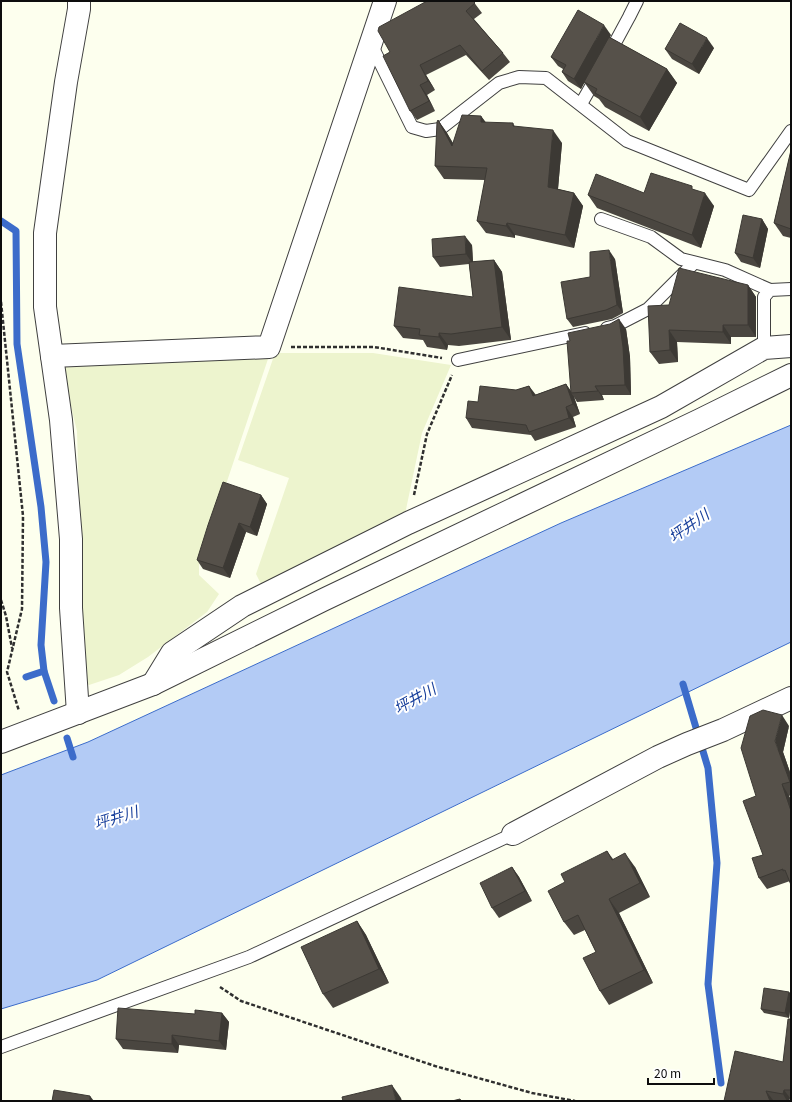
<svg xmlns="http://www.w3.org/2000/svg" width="792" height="1102" font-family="Georgia,'Noto Sans JP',serif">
  <rect width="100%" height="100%" fill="#fdffee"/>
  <!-- farmland -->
  <g fill="#edf4ce">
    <path d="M270 353 199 565V575L219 594 207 612 148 657 119 675 89 685 80 678V530L77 431 59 358Z"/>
    <path d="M275 353H373L451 365 422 433 404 519 263 588 256 574 289 478 238 460Z"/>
  </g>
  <!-- water -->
  <path fill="#b3cbf5" stroke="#3c6cca" d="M791 425V642L97 980 1 1009V775L88 742 561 523Z"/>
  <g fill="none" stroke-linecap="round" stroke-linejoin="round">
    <!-- stream -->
    <g stroke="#3c6cca" stroke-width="7">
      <path d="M1 221 16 231 17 344 41 507 46 562 41 645 44 671 54 701"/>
      <path d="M26 677 44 671"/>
      <path d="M683 684 708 768 717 863 708 984 721 1083"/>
      <path d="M67 738 73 757"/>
    </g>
    <defs>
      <g id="service">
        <path d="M371 44 412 127 426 131 440 129 499 83 519 77 546 78 627 141 749 190 791 131"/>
        <path d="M609 54 629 17 637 1"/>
        <path d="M581 104 597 76"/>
        <path d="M601 219 651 237 681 259 725 270 770 290"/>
        <path d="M607 328 615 326 648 309 694 263"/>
        <path d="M764 348V297L770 290 791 289"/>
        <path d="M458 360 585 333"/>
        <path d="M1 1047 249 957 513 834"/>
      </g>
      <g id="minor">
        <path d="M52 356 269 347 385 1"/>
        <path d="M153 684 172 653 242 606 408 523 661 407 764 348 791 346"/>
        <path d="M1 742 153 684 323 600 700 420 791 375"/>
        <path d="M513 834 658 757 687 744 723 730 791 698"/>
      </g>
      <path id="tertiary" d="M78 713 71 608V539L61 420 45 307V233L66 82 79 9V1"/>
    </defs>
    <!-- service casing -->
    <use href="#service" stroke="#404040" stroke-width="14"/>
    <!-- minor casing -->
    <use href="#minor" stroke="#404040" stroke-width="24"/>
    <!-- tertiary casing -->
    <use href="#tertiary" stroke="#404040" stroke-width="24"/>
    <!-- path -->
    <g stroke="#2f2f2f" stroke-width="2.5" stroke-dasharray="4 2" stroke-linecap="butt">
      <path d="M1 302 23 516 22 609 7 672 19 711"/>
      <path d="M291 347H374L442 358"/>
      <path d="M414 495 427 434 452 375"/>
      <path d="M1 600 6 616 12 648"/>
      <path d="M220 987 241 1001 435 1066 532 1093 575 1101"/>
    </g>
    <!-- service -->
    <use href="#service" stroke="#fff" stroke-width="12"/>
    <!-- minor -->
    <use href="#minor" stroke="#fff" stroke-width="22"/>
    <!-- tertiary -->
    <use href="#tertiary" stroke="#fff" stroke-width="22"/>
  </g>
  <!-- wall -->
  <g fill="#4a4640">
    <path d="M473 1 482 13 474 19 503 53 510 62 489 80 466 55 426 75 435 90 427 95 435 111 417 120 410 111 390 52Z"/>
    <path d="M611 35 609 37 667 69 677 83 649 131 605 107 599 99 594 96 584 82 581 89 568 81 562 72 563 69 558 66 551 57Z"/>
    <path d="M714 48 699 74 672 59 665 49Z"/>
    <path d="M481 116 486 123H513L515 127 562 143 558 189 574 193 583 206 574 248 515 235V238L486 233 477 221 485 180 444 179 435 166 438 120 447 133 453 143Z"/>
    <path d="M791 150V238L783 236 774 223Z"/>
    <path d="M695 190 714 206 701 248 597 208 588 195 644 193Z"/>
    <path d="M762 219 768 229 760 268 741 262 735 253Z"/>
    <path d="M472 245 473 262 494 260 502 272 511 340 459 346 448 345 447 350 427 347 423 340 403 338 394 326 473 297 469 264 440 267 433 257Z"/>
    <path d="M615 259 623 313 612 319 573 327 567 319 590 277Z"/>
    <path d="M748 285 756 297V337H731V344L677 342 678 362 659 364 650 352 669 305Z"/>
    <path d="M626 329 630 357 631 395H602L604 400 577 402 574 397 580 414 573 417 576 427 535 441 531 435 472 428 466 418 478 402 529 386 535 395 566 384 571 391 570 341Z"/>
    <path d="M261 495 267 504 257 536 246 532 230 578 203 569 197 560Z"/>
    <path d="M789 726 783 752 791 775V795L789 796 791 800V885L790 881 767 889 759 878 763 855 756 796Z"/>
    <path d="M607 851 613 859 635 867 650 897 619 913 653 983 609 1005 600 991 596 952 585 930 574 935 564 922 565 882Z"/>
    <path d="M512 867 519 877 532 901 499 918 492 908Z"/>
    <path d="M357 921 366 935 389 983 333 1008 323 994Z"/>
    <path d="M789 992 791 995V1004L789 1018 764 1013 761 1009Z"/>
    <path d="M222 1013 229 1022 226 1050 179 1045 178 1053 123 1049 116 1039 195 1014Z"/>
    <path d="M791 1019V1099L790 1098 789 1101H779L773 1100V1101H724L783 1062Z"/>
  </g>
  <!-- shaded-wall -->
  <g fill="#3c3934">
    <path d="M604 25 611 35 581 89 574 79Z"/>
    <path d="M707 38 714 48 699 74 692 64Z"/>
    <path d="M420 65 435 90 428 81Z"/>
    <path d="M667 69 677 83 649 131 640 117Z"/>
    <path d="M420 85 427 95 435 111 429 101Z"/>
    <path d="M481 116 490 128 481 122Z"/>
    <path d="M438 120 447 133 461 158 452 146Z"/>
    <path d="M553 130 562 143 557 200 548 187Z"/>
    <path d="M574 193 583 206 574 248 565 235Z"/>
    <path d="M705 193 714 206 701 248 692 235Z"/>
    <path d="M762 219 768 229 760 268 753 258Z"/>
    <path d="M507 223 515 235V238L506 226Z"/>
    <path d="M465 236 472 245 473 264 466 254Z"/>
    <path d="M609 250 615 259 623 313 617 305Z"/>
    <path d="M494 260 502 272 511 340 502 327Z"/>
    <path d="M748 285 756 297V337L748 325Z"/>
    <path d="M619 319 626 329 630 357 631 395 625 385Z"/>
    <path d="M723 325 731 337V344L723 332Z"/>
    <path d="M669 330 677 342 678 362 670 350Z"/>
    <path d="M439 333 448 345 447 350 439 337Z"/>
    <path d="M566 384 572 393H571L574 397 580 414 573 404Z"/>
    <path d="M529 386 536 395 533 396Z"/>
    <path d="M595 386 602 395 604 400 598 391Z"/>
    <path d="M566 407 573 417 576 427 569 418Z"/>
    <path d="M261 495 267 504 257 536 250 527Z"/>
    <path d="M239 523 246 532 230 578 223 568Z"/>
    <path d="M782 715 789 726 783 752 791 775V784L790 782 775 741Z"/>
    <path d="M782 784 789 796 791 800V811Z"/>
    <path d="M625 853 635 867 650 897 640 883Z"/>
    <path d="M512 867 519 877 532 901 525 891Z"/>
    <path d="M609 899 619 913 653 983 644 970Z"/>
    <path d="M357 921 366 935 389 983 379 969Z"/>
    <path d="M789 992 791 995V1004L789 1018 785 1013Z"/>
    <path d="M222 1013 229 1022 226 1050 219 1041Z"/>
    <path d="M172 1035 179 1045 178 1053 172 1044Z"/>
    <path d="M392 1085 401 1098 402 1101H396Z"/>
    <path d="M784 1090 790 1098 789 1101H787L783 1094Z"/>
    <path d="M766 1091 773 1100V1101H770Z"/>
    <path d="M90 1096 94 1101H90Z"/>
  </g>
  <!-- building -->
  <g fill="#56514a" stroke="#3c3934">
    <path d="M427 1H473L475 3 466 11 503 53 482 71 460 45 420 65 428 81 420 85 429 101 410 111 383 56 390 52 378 31 379 27Z"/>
    <path d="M578 10 604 25 574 79 562 72 566 65 551 57Z"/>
    <path d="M680 23 707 38 692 64 665 49Z"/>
    <path d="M609 37 667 69 640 117 595 93 597 89 584 82Z"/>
    <path d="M462 115 481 116V122L513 123V126L553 130 548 187 574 193 565 235 507 223 506 226 477 221 487 168 435 166 437 122 438 120 452 146Z"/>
    <path d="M791 150V229L774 223Z"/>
    <path d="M651 173 692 186V189L705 193 692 235 588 195 596 174 644 193Z"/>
    <path d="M743 215 762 219 753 258 735 253Z"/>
    <path d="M465 236 466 254 433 257 432 239Z"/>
    <path d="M609 250 617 305 606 310 567 319 561 282 590 277V252Z"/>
    <path d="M494 260 502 327 451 334 439 333V337L419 335 420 329 394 326 399 287 473 297 469 262Z"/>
    <path d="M679 268 748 285V325H723V332L669 330 670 350 650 352 648 306 669 305Z"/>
    <path d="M619 319 623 347 625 385 595 386 598 391 571 393 567 341H570L568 333 610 324Z"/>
    <path d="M566 384 573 404 566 407 569 418 529 432 526 425 466 418 468 401 478 402 480 386 516 390 529 386 533 396Z"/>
    <path d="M223 482 261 495 250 527 239 523 223 568 197 560 208 525Z"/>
    <path d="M763 710 782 715 775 741 790 782 782 784 791 811V885L785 870 783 871V869L759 878 752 858 763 855 743 801 756 796 741 748 750 716Z"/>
    <path d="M607 851 612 860 625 853 640 883 609 899 644 970 600 991 583 958 596 952 578 915 564 922 548 891 565 882 561 874Z"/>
    <path d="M512 867 525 891 492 908 480 883Z"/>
    <path d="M357 921 379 969 323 994 301 947Z"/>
    <path d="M764 988 789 992 785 1013 761 1009Z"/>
    <path d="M118 1008 195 1014V1010L222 1013 219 1041 172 1035V1044L116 1039Z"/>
    <path d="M788 1019H791V1090H784L783 1094 766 1091 770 1101H724L735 1051 783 1062Z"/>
    <path d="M392 1085 396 1101H343L342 1097Z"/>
    <path d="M54 1090 90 1096V1101H52Z"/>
    <path d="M460 1099 461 1101H452Z"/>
  </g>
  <g text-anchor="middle" stroke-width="4" stroke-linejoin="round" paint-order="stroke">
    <!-- water labels -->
    <g font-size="15" font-style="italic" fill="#19409c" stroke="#fff">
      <text transform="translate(689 526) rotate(-35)" y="5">坪井川</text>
      <text transform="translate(415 699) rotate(-29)" y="5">坪井川</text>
      <text transform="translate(116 818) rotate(-17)" y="5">坪井川</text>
    </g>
  </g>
  <!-- border -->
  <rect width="792" height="1102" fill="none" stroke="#0d0d0d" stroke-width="4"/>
  <!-- scale -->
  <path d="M648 1078v6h66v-6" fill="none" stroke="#0d0d0d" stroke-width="2"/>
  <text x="654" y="1078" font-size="12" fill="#0d0d0d" stroke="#ffffff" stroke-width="3" paint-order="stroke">20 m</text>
</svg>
